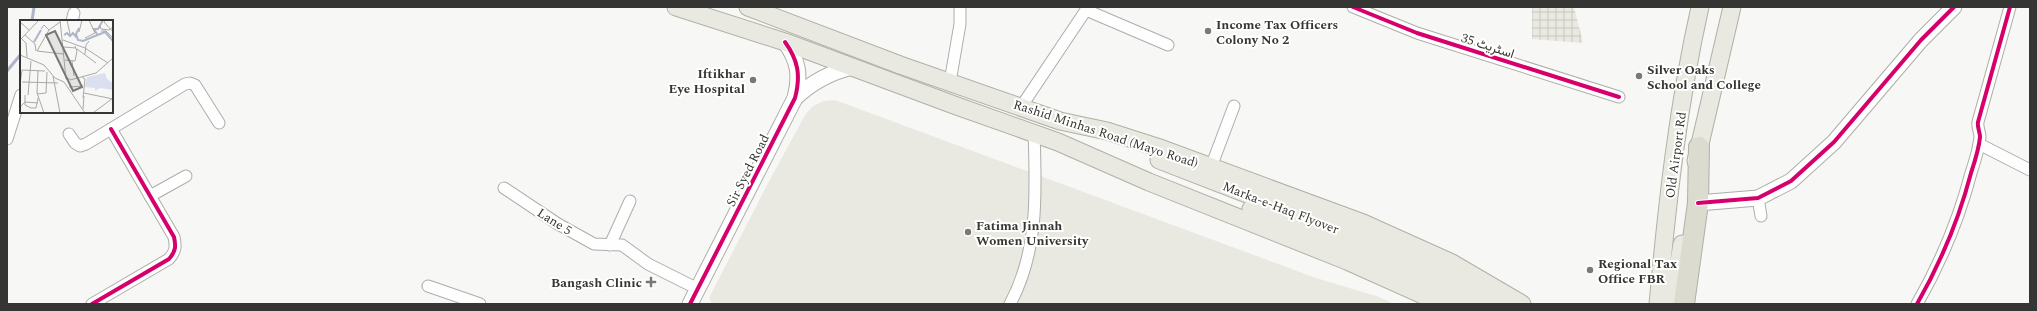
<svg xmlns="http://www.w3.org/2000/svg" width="2037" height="311" font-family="Spectral,Vazirmatn,serif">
  <defs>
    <pattern id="industrial-grid" width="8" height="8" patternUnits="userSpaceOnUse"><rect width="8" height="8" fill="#e9e9e1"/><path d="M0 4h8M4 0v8" fill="none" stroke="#c8c8c2"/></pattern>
  </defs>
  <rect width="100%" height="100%" fill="#f7f7f5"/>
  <!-- built -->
  <path fill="#e9e9e1" d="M835 100 1316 278 1379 297 1394 304H712L709 298 766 187 805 115 813 106 824 101Z"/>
  <!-- industrial -->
  <path fill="url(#industrial-grid)" d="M1532 7H1574L1583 43 1532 39Z"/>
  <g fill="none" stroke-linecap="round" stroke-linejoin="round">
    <!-- stream -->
    <g stroke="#afb5c9" stroke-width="3">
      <path d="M32 21 34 7"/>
      <path d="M7 71 21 54"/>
    </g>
    <defs>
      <g id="street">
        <path d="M1353 7 1417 33 1619 97"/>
        <path d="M1086 10 1168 45"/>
        <path d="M72 21 74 13"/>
        <path d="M950 82 960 24V7"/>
        <path d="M1021 107 1088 7"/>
        <path d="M69 134 75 143 80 146 86 144 185 84 190 83 195 85 219 123"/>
        <path d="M7 139 21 95"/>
        <path d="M1979 144 2030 170"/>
        <path d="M1211 167 1234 106"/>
        <path d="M504 188 558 224 594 244 622 245 648 264 698 289"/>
        <path d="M150 196 186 176"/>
        <path d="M1758 198 1761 216"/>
        <path d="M610 245 630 201"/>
        <path d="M428 286 480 304"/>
        <path d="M92 304 169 259C176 251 176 246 174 237L111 129"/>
        <path d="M1010 304C1039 250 1036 192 1034 132"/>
        <path d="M1917 304C1941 262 1959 219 1971 173 1975 161 1979 149 1980 137 1980 132 1977 127 1978 122L2010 7"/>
      </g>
      <g id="secondary">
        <path d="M795 98C812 82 831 72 853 67"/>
        <path d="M1698 203 1758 198 1791 181 1834 142 1921 40 1954 7"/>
        <path d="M690 304 795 98C801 75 798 60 785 42"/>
      </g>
      <g id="primary">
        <path d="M676 7 785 42 954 105 1058 142 1149 182 1347 261 1443 304"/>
        <path d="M748 7 900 65 1060 121 1107 131 1157 147 1363 223 1452 263 1522 304"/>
        <path d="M1159 160 1371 242 1425 264 1496 304"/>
        <path d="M1696 161 1732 7"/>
        <path d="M1251 209C1326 238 1401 264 1471 304"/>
        <path d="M1658 304C1667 204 1678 105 1700 7"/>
        <path d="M1672 304 1682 244"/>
      </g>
      <path id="highway" d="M1684 304 1698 203 1699 147"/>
    </defs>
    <!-- street casing -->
    <use href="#street" stroke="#adadac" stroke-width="13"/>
    <!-- secondary casing -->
    <use href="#secondary" stroke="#adadac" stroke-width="17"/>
    <!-- primary casing -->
    <use href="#primary" stroke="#b0b0a4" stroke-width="19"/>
    <!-- highway casing -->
    <use href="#highway" stroke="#b0b0a4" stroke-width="22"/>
    <!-- street -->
    <use href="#street" stroke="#fefefe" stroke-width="11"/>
    <!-- secondary -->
    <use href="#secondary" stroke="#fefefe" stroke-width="15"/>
    <!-- primary -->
    <use href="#primary" stroke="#e9e9e2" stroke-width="17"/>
    <!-- highway -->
    <use href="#highway" stroke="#dbdbd0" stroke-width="20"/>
    <defs>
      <g id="cycleway">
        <path d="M1353 7 1417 33 1619 97"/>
        <path d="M1698 203 1758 198 1791 181 1834 142 1921 40 1954 7"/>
        <path d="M92 304 169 259C176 251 176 246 174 237L111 129"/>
        <path d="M690 304 795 98C801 75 798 60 785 42"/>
        <path d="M1917 304C1941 262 1959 219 1971 173 1975 161 1979 149 1980 137 1980 132 1977 127 1978 122L2010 7"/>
      </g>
    </defs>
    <!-- cycleway casing -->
    <use href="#cycleway" stroke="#fffffe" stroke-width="6"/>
    <!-- cycleway -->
    <use href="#cycleway" stroke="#d6006c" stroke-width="4"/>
  </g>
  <!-- markers -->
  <g fill="#797978" stroke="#fffffe" stroke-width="1.5">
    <circle cx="1208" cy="31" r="4"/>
    <circle cx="1639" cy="76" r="4"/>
    <circle cx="753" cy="80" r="4"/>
    <circle cx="968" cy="232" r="4"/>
    <circle cx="1590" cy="270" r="4"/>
    <path d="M649 276h4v4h4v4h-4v4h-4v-4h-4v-4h4z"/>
  </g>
  <g text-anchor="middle" stroke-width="4" stroke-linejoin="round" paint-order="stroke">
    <!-- poi labels -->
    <g font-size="13" font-weight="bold" fill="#353534" stroke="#fffffe" text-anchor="start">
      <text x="1216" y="29">Income Tax Officers<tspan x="1216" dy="15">Colony No 2</tspan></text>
      <text x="1647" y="74">Silver Oaks<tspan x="1647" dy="15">School and College</tspan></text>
      <text x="745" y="78" text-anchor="end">Iftikhar<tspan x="745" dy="15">Eye Hospital</tspan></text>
      <text x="976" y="230">Fatima Jinnah<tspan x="976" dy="15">Women University</tspan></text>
      <text x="1598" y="268">Regional Tax<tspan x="1598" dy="15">Office FBR</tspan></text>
      <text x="642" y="287" text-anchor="end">Bangash Clinic</text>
    </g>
    <!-- street labels -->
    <g font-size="13" fill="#353534" stroke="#fffffe">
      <text transform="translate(1488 45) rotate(18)" y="5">اسٹریٹ 35</text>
      <text transform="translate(1106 133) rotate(18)" y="5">Rashid Minhas Road (Mayo Road)</text>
      <text transform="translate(1675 155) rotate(-82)" y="5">Old Airport Rd</text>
      <text transform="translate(747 170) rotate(-63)" y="5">Sir Syed Road</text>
      <text transform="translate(1281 207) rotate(21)" y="5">Marka-e-Haq Flyover</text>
      <text transform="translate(555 221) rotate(32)" y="5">Lane 5</text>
    </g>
  </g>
  <!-- overview -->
  <g transform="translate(20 20)">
    <rect width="93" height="93" fill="#f7f7f5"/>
    <path d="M85 53 87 59 93 63V70L80 68 75 71V68L65 67 67 57Z" fill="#dae0f0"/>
    <path fill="none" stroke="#afb5c9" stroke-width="2" d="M59 8 56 14 58 20 63 21 85 12 93 21M77 14 74 9H78L83 0M44 15 47 13 50 16 53 13 56 17M14 22 21 10"/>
    <path fill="none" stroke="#a9a9a8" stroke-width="1" d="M40 0 46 59H50M47 0 50 14M85 0 84 2 93 12M0 2 9 10M80 6 81 9 89 10 93 7M21 9 24 5 29 10M81 11H86L93 18M59 12 62 0M5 15 15 24 16 31M1 18 6 23 7 37M65 18 75 13 69 0M0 20 19 0M43 20 65 28 88 43M44 27 56 28M57 29 76 43M17 31 29 10 40 2M17 31 43 34M65 34 66 25 69 21M0 35 24 45 35 58 44 62 65 93M45 40 55 41 57 31 55 26M52 41 54 56M18 51 17 73 24 93M33 56 40 93M62 57 65 59 63 78M50 60 76 53 93 38M2 62 38 63M0 65 2 50 25 51M49 67 63 66M64 73 93 79M17 74 26 73 27 52M5 75V85L11 88H16L18 78M8 75 11 41M0 87 5 82 18 83M63 89 64 76M73 93 93 78"/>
    <path fill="#797978" fill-opacity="0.15" stroke="#797978" stroke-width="2" d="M35 11 62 67 53 71 26 15Z"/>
    <rect width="93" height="93" fill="none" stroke="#353534" stroke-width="2"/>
  </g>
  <!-- border -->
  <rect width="2037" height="311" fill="none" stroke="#353534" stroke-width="16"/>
</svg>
